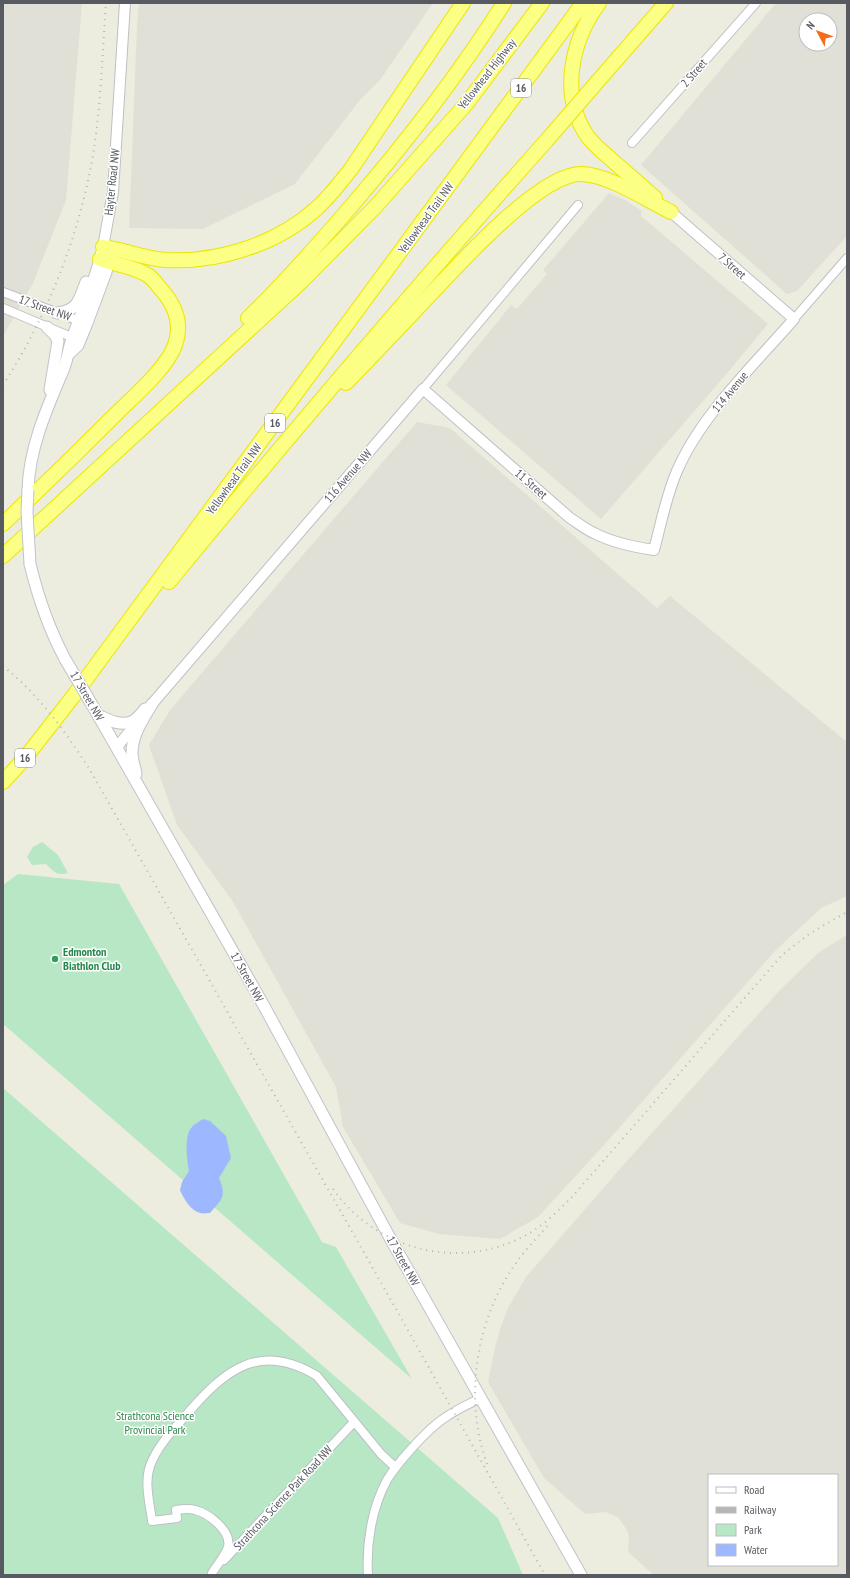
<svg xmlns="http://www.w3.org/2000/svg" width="850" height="1578" font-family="'PT Sans Narrow',sans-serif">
  <rect width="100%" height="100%" fill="#eceddf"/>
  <!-- industrial -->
  <g fill="#e0e0d7" fill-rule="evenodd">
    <path d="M3 3H82L66 200 33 283 3 336Z"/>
    <path d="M139 3H433L380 80 360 100 295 184 203 229 129 228 137 26Z"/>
    <path d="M776 3H847V236L797 291 787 294 641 165ZM806 20H830V44H806Z"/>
    <path d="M609 193 625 200 642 211 641 216 768 324 729 371 601 519 446 385 511 305 517 309 547 274 543 270Z"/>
    <path d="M417 422 450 428 657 608 670 596 847 742V896L821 908 776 950 604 1145 538 1217 500 1239 439 1234 400 1223 343 1127 336 1087 232 900 177 825 149 745 170 710Z"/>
    <path d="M847 935V1573L845 1575H654L628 1552 629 1536 627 1530 618 1517 606 1512 585 1514 544 1478 488 1382 495 1348 501 1326 508 1308 526 1277 626 1162 779 991 818 953ZM709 1475H837V1565H709Z"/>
  </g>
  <!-- green -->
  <g fill="#b8e7c6">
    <path d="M42 842 58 855 68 873C57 876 54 872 46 864L32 865 27 857 33 847Z"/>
    <path d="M18 874 119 884 322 1242 336 1247 412 1379 3 1024V885Z"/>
    <path d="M3 1088 498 1518 523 1575H3Z"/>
  </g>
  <!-- water -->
  <path fill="#9db8ff" d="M203 1119 210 1121 226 1136 231 1158 219 1178C227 1197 222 1199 210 1213 207 1213 202 1214 200 1213 190 1210 184 1199 180 1190L182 1182 189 1171C187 1161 184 1137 191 1128 194 1124 199 1122 203 1119Z"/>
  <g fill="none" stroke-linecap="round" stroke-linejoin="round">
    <defs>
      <g id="minor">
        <path d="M632 143 756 3"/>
        <path d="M3 292 82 322"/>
        <path d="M3 308 76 339"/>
        <path d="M794 319 847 258"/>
        <path d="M423 389 578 205"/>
        <path d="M224 1560 354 1422"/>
        <path d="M212 1573C217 1565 225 1556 228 1547 232 1531 208 1513 195 1510 189 1508 182 1509 176 1510L177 1518 152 1521C150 1504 144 1483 150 1466 157 1446 173 1430 187 1414 225 1370 259 1341 317 1376L381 1454 395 1467"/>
        <path d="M368 1575C366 1544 372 1507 387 1480 394 1468 403 1458 412 1448 422 1437 433 1425 446 1417 457 1409 469 1404 481 1398"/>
      </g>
      <g id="tertiary">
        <path d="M103 247 113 192 125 3"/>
        <path d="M117 747 152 704 423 389 570 518C578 523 585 529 594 533 613 543 634 547 654 550 661 524 666 496 677 471 701 415 754 365 794 319L671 212"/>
      </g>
      <g id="secondary">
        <path d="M57 313C78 311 79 300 86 282"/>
        <path d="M47 327 55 335 58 341 50 390"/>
        <path d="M71 352 78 345 87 323 106 272 110 254"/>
        <path d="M28 490C29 447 48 406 64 368 68 357 69 346 73 336 83 308 95 281 102 252"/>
        <path d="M30 564C38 597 49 629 65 659"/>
        <path d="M98 715 264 1006 390 1238 581 1575"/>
        <path d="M98 715C108 720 122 727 133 721 138 718 142 713 145 709"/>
        <path d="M136 774C135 767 132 760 132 753 132 735 143 719 152 704"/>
      </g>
      <g id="motorway">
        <path d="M599 3C571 41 559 96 588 137 595 146 605 154 614 162 628 174 642 186 655 198"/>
        <path d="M598 81 666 3"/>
        <path d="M103 247C124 250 144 258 165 260 218 263 278 244 317 208 330 196 340 183 351 169L463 3"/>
        <path d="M248 318C281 287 311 252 341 218 400 150 456 79 504 3"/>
        <path d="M346 383C373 355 400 327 426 299 455 269 540 172 582 174 609 175 647 200 671 212"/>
        <path d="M3 524C41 488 79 451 116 414 134 396 167 368 175 345 183 323 174 303 159 287 156 283 153 279 149 276 134 266 116 265 100 259"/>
        <path d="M3 556 302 281 376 206 467 103 542 3"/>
        <path d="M169 582C292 432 418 285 547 140"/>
        <path d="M3 782 25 758 75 694 583 3"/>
      </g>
    </defs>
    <!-- minor casing -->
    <use href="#minor" stroke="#bec0c7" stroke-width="10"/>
    <!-- tertiary casing -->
    <use href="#tertiary" stroke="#bec0c7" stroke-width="12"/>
    <!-- secondary casing -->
    <use href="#secondary" stroke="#c1c2cc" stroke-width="13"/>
    <!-- motorway casing -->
    <use href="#motorway" stroke="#ece600" stroke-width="16"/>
    <!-- minor -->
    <use href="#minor" stroke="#fff" stroke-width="8"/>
    <!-- tertiary -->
    <use href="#tertiary" stroke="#fff" stroke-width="10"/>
    <!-- secondary -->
    <use href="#secondary" stroke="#fff" stroke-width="11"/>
    <!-- motorway -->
    <use href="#motorway" stroke="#fbff84" stroke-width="14"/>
    <!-- rail -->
    <g stroke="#b5b6b6" stroke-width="2" stroke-dasharray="1 5" stroke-linecap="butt">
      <path d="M3 385C46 318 76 244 91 166 101 113 102 57 106 3"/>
      <path d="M3 666C38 694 66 732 90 770L396 1309 545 1575"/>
      <path d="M333 1189C377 1251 461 1272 528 1234 545 1224 559 1210 572 1197L782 955 809 934 847 912"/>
      <path d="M487 1464C464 1400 475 1322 514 1266 524 1251 537 1238 549 1224"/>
    </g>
    <defs>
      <g id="secondary-bridge">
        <path d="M28 490 27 512 30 564"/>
        <path d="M65 659 98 715"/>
      </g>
      <path id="motorway-bridge" d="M547 140 598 81"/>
    </defs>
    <!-- secondary-bridge casing -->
    <use href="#secondary-bridge" stroke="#c1c2cc" stroke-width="13" stroke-linecap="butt"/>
    <!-- motorway-bridge casing -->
    <use href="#motorway-bridge" stroke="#ece600" stroke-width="16" stroke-linecap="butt"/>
    <!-- secondary-bridge -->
    <use href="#secondary-bridge" stroke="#fff" stroke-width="11"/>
    <!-- motorway-bridge -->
    <use href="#motorway-bridge" stroke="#fbff84" stroke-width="14"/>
  </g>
  <!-- markers -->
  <circle fill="#2e9e5b" stroke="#fff" stroke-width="1.5" cx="55" cy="959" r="4"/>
  <g text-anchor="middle" stroke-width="3" stroke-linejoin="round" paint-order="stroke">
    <!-- shield labels -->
    <g fill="#fff" stroke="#8a8c91" stroke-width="1">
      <rect x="511" y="79" width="20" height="18" rx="3"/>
      <rect x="265" y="414" width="20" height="18" rx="3"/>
      <rect x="15" y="749" width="20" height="18" rx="3"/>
    </g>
    <g font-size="11" font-weight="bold" fill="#585a62">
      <text x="521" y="92">16</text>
      <text x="275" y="427">16</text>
      <text x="25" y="762">16</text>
    </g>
    <!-- street labels -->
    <g font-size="12" fill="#585a62" stroke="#fff">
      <text transform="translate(694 73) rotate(-49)" y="4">2 Street</text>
      <text transform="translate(487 74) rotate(-52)" y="4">Yellowhead Highway</text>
      <text transform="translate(112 182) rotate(-84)" y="4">Hayter Road NW</text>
      <text transform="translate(426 218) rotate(-54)" y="4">Yellowhead Trail NW</text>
      <text transform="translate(732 266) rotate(41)" y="4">7 Street</text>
      <text transform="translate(45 308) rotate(20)" y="4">17 Street NW</text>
      <text transform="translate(730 392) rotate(-50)" y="4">114 Avenue</text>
      <text transform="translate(348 476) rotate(-49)" y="4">116 Avenue NW</text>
      <text transform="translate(234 479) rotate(-54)" y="4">Yellowhead Trail NW</text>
      <text transform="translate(531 484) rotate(41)" y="4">11 Street</text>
      <text transform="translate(87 696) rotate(60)" y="4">17 Street NW</text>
      <text transform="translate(247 977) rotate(61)" y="4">17 Street NW</text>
      <text transform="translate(403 1261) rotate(61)" y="4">17 Street NW</text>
      <text transform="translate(283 1498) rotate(-47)" y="4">Strathcona Science Park Road NW</text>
    </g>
    <!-- leisure labels -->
    <g font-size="12" font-weight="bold" fill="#27864d" stroke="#fff" text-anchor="start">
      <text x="63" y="956">Edmonton<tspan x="63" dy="14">Biathlon Club</tspan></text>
    </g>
    <!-- park labels -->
    <g font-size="12" fill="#2d854a" stroke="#fff">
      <text x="155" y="1420">Strathcona Science<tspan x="155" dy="14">Provincial Park</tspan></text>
    </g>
  </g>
  <!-- border -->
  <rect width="850" height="1578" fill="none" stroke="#585a62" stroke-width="8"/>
  <!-- legend -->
  <rect x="708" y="1474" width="130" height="92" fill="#ffffff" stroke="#bcbdc0"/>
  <rect x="716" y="1487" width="20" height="6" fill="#ffffff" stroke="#bcbdc0"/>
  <text x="744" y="1494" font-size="12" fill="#585a62">Road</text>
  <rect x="716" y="1507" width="20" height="6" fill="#b5b6b6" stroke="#bcbdc0"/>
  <text x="744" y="1514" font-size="12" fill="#585a62">Railway</text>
  <rect x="716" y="1524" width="20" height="12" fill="#b8e7c6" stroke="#bcbdc0"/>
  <text x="744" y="1534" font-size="12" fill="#585a62">Park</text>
  <rect x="716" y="1544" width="20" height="12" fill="#9db8ff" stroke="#bcbdc0"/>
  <text x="744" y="1554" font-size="12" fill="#585a62">Water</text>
  <!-- north arrow -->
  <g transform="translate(818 32) rotate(311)"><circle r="19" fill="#ffffff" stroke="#bcbdc0"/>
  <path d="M0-3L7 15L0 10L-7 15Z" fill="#f86b1a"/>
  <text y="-6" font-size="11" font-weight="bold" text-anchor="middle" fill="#585a62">N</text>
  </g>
</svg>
